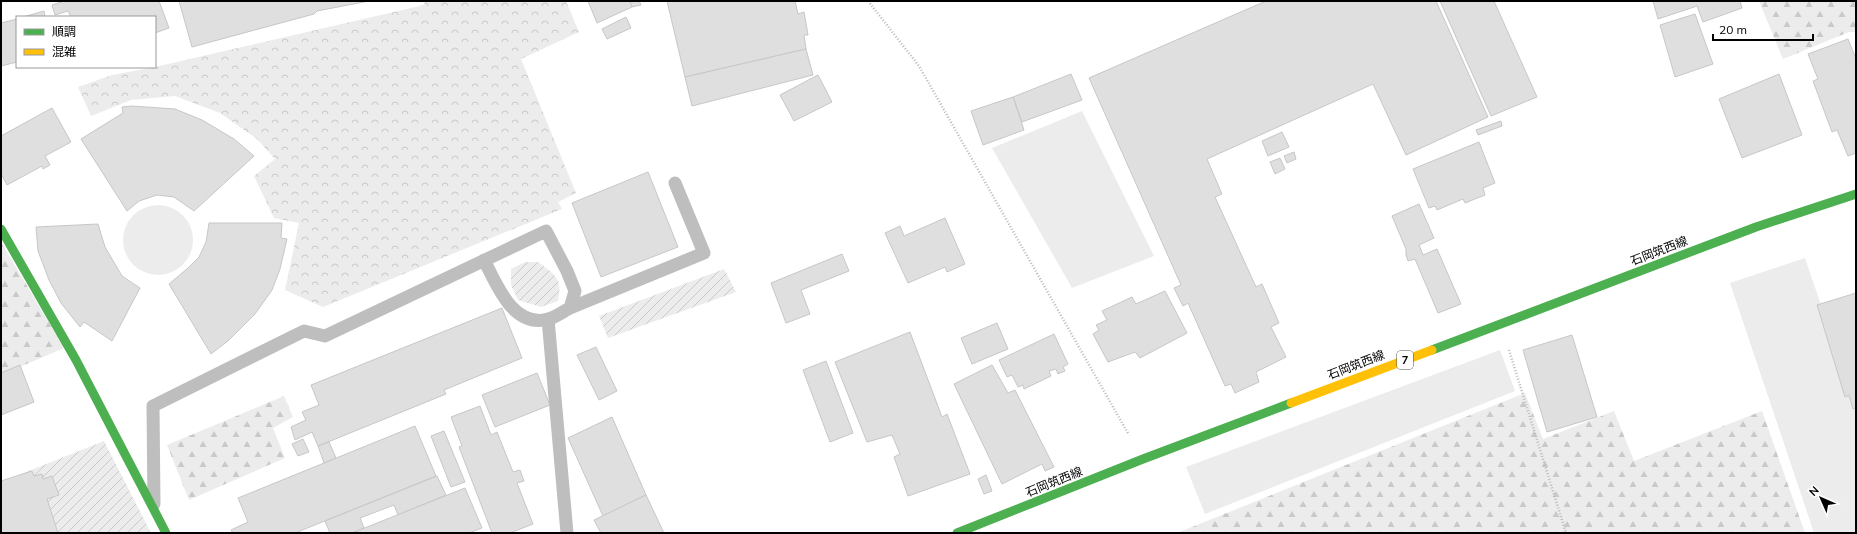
<svg xmlns="http://www.w3.org/2000/svg" width="1857" height="534" font-family="Mulish,'Noto Sans JP',sans-serif">
  <defs>
    <pattern id="forest-firs" width="22" height="20" patternUnits="userSpaceOnUse"><rect width="22" height="20" fill="#ececec"/><path d="M5 1l3.5 6h-7zM16 11l3.5 6h-7z" fill="#c9c9c9"/></pattern>
    <pattern id="park-crowns" width="20" height="18" patternUnits="userSpaceOnUse"><rect width="20" height="18" fill="#ececec"/><path d="M2 6a3 3 0 1 1 6 0M12 15a3 3 0 1 1 6 0" fill="none" stroke="#c9c9c9"/></pattern>
    <pattern id="garden-furrows" width="10" height="10" patternUnits="userSpaceOnUse"><rect width="10" height="10" fill="#ececec"/><path d="M-1 1l2-2M0 10L10 0M9 11l2-2" fill="none" stroke="#c9c9c9"/></pattern>
  </defs>
  <rect width="100%" height="100%" fill="#fff"/>
  <!-- grass -->
  <g fill="#ececec">
    <path d="M1082 111 1154 256 1072 288 992 148Z"/>
    <circle cx="158" cy="240" r="35"/>
    <path d="M1805 258 1856 408V533H1814L1730 283Z"/>
    <path d="M1500 350 1515 391 1205 514 1186 467Z"/>
  </g>
  <!-- forest -->
  <g fill="url(#forest-firs)">
    <path d="M1759 1H1856V32H1849L1783 59Z"/>
    <path d="M1 242 64 348 1 375Z"/>
    <path d="M1525 393 1543 439 1614 411 1634 461 1762 411 1805 533H1177Z"/>
    <path d="M284 396 293 417 273 428 285 458 189 500 167 445Z"/>
  </g>
  <!-- park -->
  <path fill="url(#park-crowns)" d="M425 1H566L579 32 521 59 576 193 558 202 562 209 323 307 285 290 299 223 274 218 254 176 275 159 257 139 220 113 175 96 131 100 91 116 78 87 112 75 155 67 424 5Z"/>
  <!-- garden -->
  <g fill="url(#garden-furrows)">
    <path d="M525 262H538C555 275 563 278 558 301L541 307 518 300 511 285V269Z"/>
    <path d="M724 269 736 292 608 338 599 316Z"/>
    <path d="M104 441 151 533H1V482Z"/>
  </g>
  <!-- building -->
  <g fill="#dfdfdf" stroke="#c7c7c7">
    <path d="M64 1H159L169 28 155 33V17H71L68 11 55 15 52 5Z"/>
    <path d="M179 1H369L317 11 314 14 192 47Z"/>
    <path d="M588 1H630L632 7 597 23Z"/>
    <path d="M630 1H639L641 5 632 7Z"/>
    <path d="M667 1H795L798 14 804 12 808 35H804L806 49 685 77Z"/>
    <path d="M1266 1H1436L1488 117 1406 155 1373 84 1207 159 1222 194 1215 197 1256 287 1262 284 1279 323 1271 327 1286 357 1256 372 1259 382 1235 393 1231 384 1225 386 1188 303 1183 306 1174 288 1181 285 1089 78Z"/>
    <path d="M1440 1H1494L1537 97 1491 116Z"/>
    <path d="M1653 1H1740L1742 8 1703 22 1697 6 1658 19Z"/>
    <path d="M44 11 45 17H23Z"/>
    <path d="M1695 14 1713 64 1675 77 1660 25Z"/>
    <path d="M626 17 631 28 607 39 602 29Z"/>
    <path d="M17 19V62L1 66V23Z"/>
    <path d="M1848 39 1856 59V153L1848 156 1837 130 1832 132 1813 81 1818 79 1808 54Z"/>
    <path d="M806 49 813 75 692 106 685 77Z"/>
    <path d="M1071 74 1082 100 1022 122 1013 97Z"/>
    <path d="M1779 74 1802 135 1742 158 1719 99Z"/>
    <path d="M818 75 832 102 794 121 780 95Z"/>
    <path d="M1013 97 1024 130 983 145 971 111Z"/>
    <path d="M132 106 175 109 202 120 234 139 254 156 194 211 174 197 157 195 139 201 127 211 81 139 123 113 122 107Z"/>
    <path d="M52 108 71 142 45 156 50 165 43 169 42 166 7 185 1 174V136Z"/>
    <path d="M1501 121 1502 126 1478 135 1476 130Z"/>
    <path d="M1282 132 1289 147 1268 156 1262 141Z"/>
    <path d="M1479 142 1495 183 1483 188 1485 195 1465 203 1463 199 1437 210 1435 206 1429 208 1413 169Z"/>
    <path d="M1294 152 1296 159 1287 163 1284 156Z"/>
    <path d="M1280 158 1285 169 1275 174 1270 162Z"/>
    <path d="M648 172 678 247 601 277 572 203Z"/>
    <path d="M1419 204 1434 238 1419 245 1423 255 1437 249 1461 304 1438 313 1415 259 1408 261 1406 255V249L1392 216Z"/>
    <path d="M945 218 965 264 947 272 945 267 908 283 885 233 900 226 904 236Z"/>
    <path d="M209 223H282L281 238 287 239 280 269 272 290 255 314 229 340 211 354 169 284 188 268 199 257 206 242Z"/>
    <path d="M98 224 105 247 122 276 140 288 112 341 84 322 80 327 61 303 49 280 38 251 36 227Z"/>
    <path d="M842 254 849 271 801 290 810 314 786 323 771 283Z"/>
    <path d="M1165 291 1187 333 1140 358 1135 352 1108 362 1093 334 1099 330 1096 325 1107 320 1102 311 1132 297 1136 304Z"/>
    <path d="M1856 293V408L1853 409 1849 395 1845 397 1817 305Z"/>
    <path d="M502 308 522 358 444 390 446 394 318 446 312 432 295 440 291 427 306 420 302 412 319 405 311 385Z"/>
    <path d="M997 323 1008 349 972 364 961 338Z"/>
    <path d="M910 332 942 417 947 414 970 474 908 496 894 457 900 454 892 435 867 442 835 362Z"/>
    <path d="M1054 334 1068 364 1063 367 1065 371 1058 374 1056 369 1049 371 1051 376 1024 389 1023 385 1018 387 1012 375 1007 377 999 360Z"/>
    <path d="M1572 335 1597 417 1547 432 1523 350Z"/>
    <path d="M596 347 617 391 599 400 577 355Z"/>
    <path d="M826 361 853 433 830 442 803 370Z"/>
    <path d="M20 365 34 402 1 415V373Z"/>
    <path d="M992 365 1008 393 1015 390 1054 467 1045 471 1042 464 1002 484 954 384Z"/>
    <path d="M537 373 550 405 495 427 482 395Z"/>
    <path d="M480 406 491 435 497 432 513 472 520 470 524 481 517 483 533 524 510 533H492L459 447 462 446 451 417Z"/>
    <path d="M612 417 646 495 603 516 568 438Z"/>
    <path d="M415 426 436 476 295 533H233L231 530 248 522 238 498Z"/>
    <path d="M444 431 465 482 451 487 431 436Z"/>
    <path d="M303 439 309 452 298 456 292 444Z"/>
    <path d="M329 442 336 458 324 463 318 446Z"/>
    <path d="M32 471 34 476 42 474 43 479 52 476 59 495 47 499 58 533H1V481Z"/>
    <path d="M986 475 992 491 984 494 978 479Z"/>
    <path d="M437 476 446 495 398 515 394 505 360 518 364 528 352 533H330L325 521Z"/>
    <path d="M465 488 482 528 469 533H352Z"/>
    <path d="M646 495 664 533H601L594 520Z"/>
  </g>
  <g fill="none" stroke-linecap="round" stroke-linejoin="round">
    <!-- path -->
    <g stroke="#b9b9b9" stroke-width="2.5" stroke-dasharray="1 2" stroke-linecap="butt">
      <path d="M868 1 919 66 1129 435"/>
      <path d="M1 2 4 1"/>
      <path d="M1509 350 1566 533"/>
    </g>
    <!-- lane -->
    <g stroke="#bebebe" stroke-width="13">
      <path d="M570 308 704 253 675 183"/>
      <path d="M548 319 567 533"/>
      <path d="M154 504 153 406 304 331 325 336 546 231 567 271 575 291 570 308C564 311 556 317 549 319 513 329 497 285 484 260"/>
    </g>
    <!-- fast -->
    <g stroke="#4caf50" stroke-width="9">
      <path d="M1 229 76 360 166 533"/>
      <path d="M1432 350 1756 227 1856 194"/>
      <path d="M957 533 1143 459 1291 403"/>
    </g>
    <!-- slow -->
    <path stroke="#ffc107" stroke-width="9" d="M1291 403 1432 350"/>
  </g>
  <g text-anchor="middle" stroke-width="3.5" stroke-linejoin="round" paint-order="stroke">
    <!-- shield labels -->
    <rect fill="#fff" stroke="#4c4c4c" stroke-width="1" x="1397" y="351" width="16" height="18" rx="3"/>
    <g font-size="11" font-weight="bold" fill="#000">
      <text x="1405" y="364">7</text>
    </g>
    <!-- street labels -->
    <g font-size="12" fill="#000" stroke="#fff">
      <text transform="translate(1659 251) rotate(-21)" y="4">石岡筑西線</text>
      <text transform="translate(1356 365) rotate(-21)" y="4">石岡筑西線</text>
      <text transform="translate(1054 482) rotate(-22)" y="4">石岡筑西線</text>
    </g>
  </g>
  <!-- border -->
  <rect width="1857" height="534" fill="none" stroke="#000000" stroke-width="4"/>
  <!-- legend -->
  <rect x="16" y="16" width="140" height="52" fill="#ffffff" stroke="#999999"/>
  <rect x="24" y="29" width="20" height="6" fill="#4caf50" stroke="#999999"/>
  <text x="52" y="36" font-size="12" fill="#000000">順調</text>
  <rect x="24" y="49" width="20" height="6" fill="#ffc107" stroke="#999999"/>
  <text x="52" y="56" font-size="12" fill="#000000">混雑</text>
  <!-- north arrow -->
  <g transform="translate(1821 498) rotate(315)" stroke="#ffffff" stroke-width="3" paint-order="stroke">
  <path d="M0-3L7 15L0 10L-7 15Z" fill="#000000"/>
  <text y="-6" font-size="11" font-weight="bold" text-anchor="middle" fill="#000000">N</text>
  </g>
  <!-- scale -->
  <path d="M1713 34v6h100v-6" fill="none" stroke="#000000" stroke-width="2"/>
  <text x="1719" y="34" font-size="12" fill="#000000" stroke="#ffffff" stroke-width="3" paint-order="stroke">20 m</text>
</svg>
